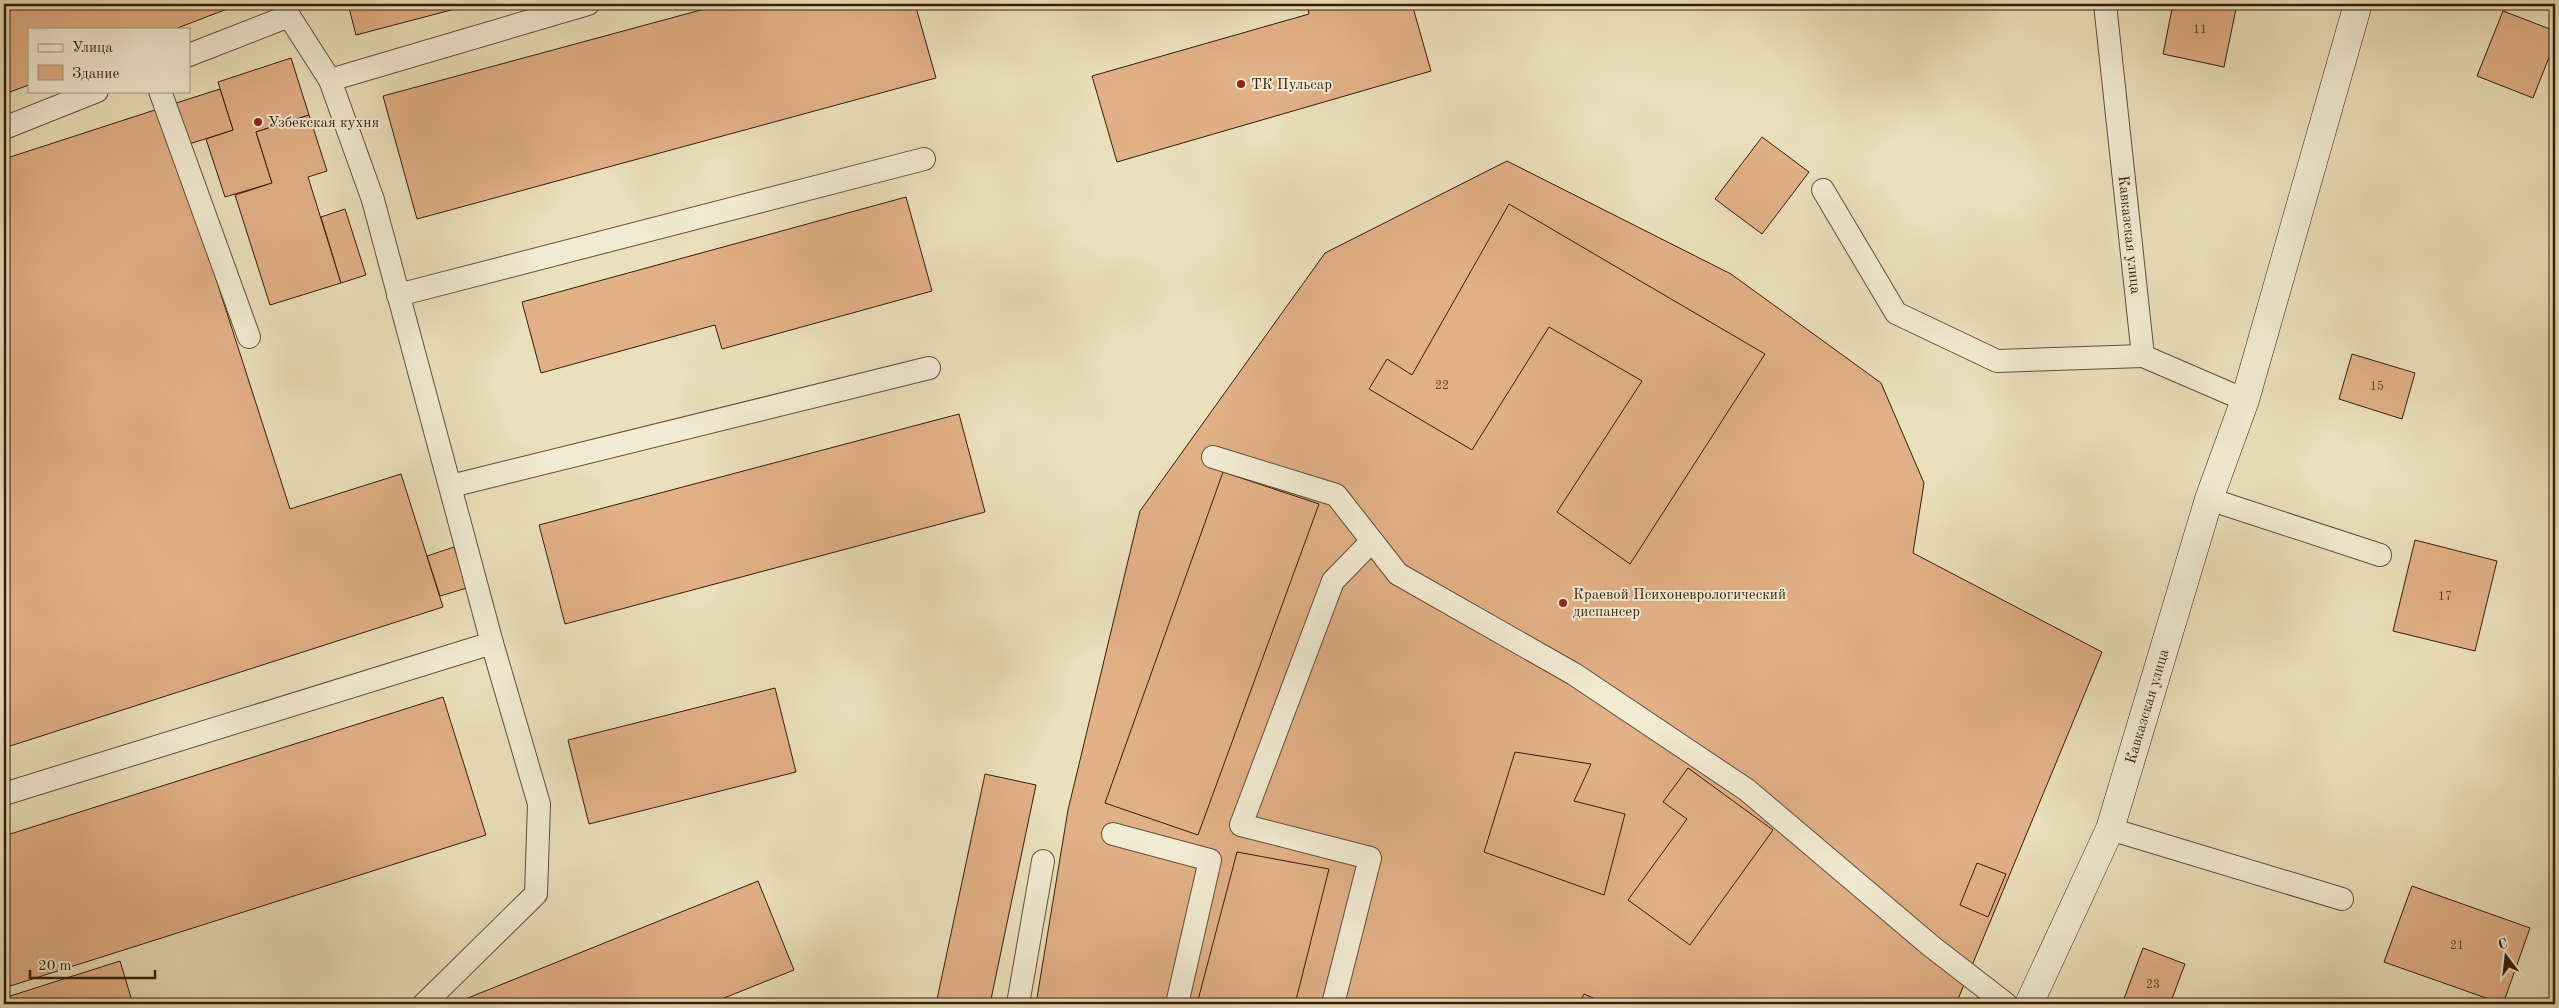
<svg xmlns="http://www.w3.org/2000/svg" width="2559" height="1008" font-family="'Old Standard TT',serif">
  <rect width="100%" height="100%" fill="#ebe0bc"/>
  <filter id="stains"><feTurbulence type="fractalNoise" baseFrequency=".004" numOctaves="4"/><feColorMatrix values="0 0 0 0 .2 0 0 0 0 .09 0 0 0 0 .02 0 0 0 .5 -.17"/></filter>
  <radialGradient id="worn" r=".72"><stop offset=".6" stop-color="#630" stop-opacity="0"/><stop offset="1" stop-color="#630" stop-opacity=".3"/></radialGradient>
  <!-- building -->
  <g fill="#e2b087" stroke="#351d09">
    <path d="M4 4H225L227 9 175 29H29V85L4 94Z"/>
    <path d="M348 4H474L356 35Z"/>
    <path d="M723 4H915L936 78 417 219 383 96Z"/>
    <path d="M1307 4H1412L1431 71 1117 162 1092 76 1309 14Z"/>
    <path d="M2173 4H2237L2224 67 2163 54Z"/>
    <path d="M2503 11 2555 31V42L2533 98 2477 76Z"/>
    <path d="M291 58 309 115 256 132 272 183 225 197 206 139 233 130 218 82Z"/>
    <path d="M220 89 233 130 186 145 173 104Z"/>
    <path d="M161 108 290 509 401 474 443 607 4 748V159Z"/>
    <path d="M309 115 327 171 308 177 341 283 270 305 235 195 272 183 256 132Z"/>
    <path d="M1762 137 1809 172 1762 234 1715 199Z"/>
    <path d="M1507 161 1731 274 1881 383 1924 483 1913 553 2102 652 1956 1004H1036L1068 810 1140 511 1325 253Z"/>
    <path d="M906 197 932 291 722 349 715 325 541 373 522 302Z"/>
    <path d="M1509 204 1765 354 1630 564 1557 512 1642 381 1549 327 1472 450 1369 389 1387 359 1412 375Z"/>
    <path d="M345 209 366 275 341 283 321 217Z"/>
    <path d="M2352 354 2415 373 2402 419 2339 399Z"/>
    <path d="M959 414 985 512 565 624 539 525Z"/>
    <path d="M1223 472 1319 504 1198 835 1105 803Z"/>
    <path d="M2415 540 2497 561 2475 651 2393 631Z"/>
    <path d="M454 547 467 588 440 596 427 556Z"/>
    <path d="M775 688 796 772 589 824 568 740Z"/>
    <path d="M443 697 486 835 4 988V836Z"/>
    <path d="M1515 752 1591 764 1574 801 1625 814 1604 895 1484 852Z"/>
    <path d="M1688 768 1773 830 1690 945 1628 900 1687 819 1663 802Z"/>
    <path d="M985 774 1036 785 990 1004H936Z"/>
    <path d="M1237 852 1329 869 1295 1004H1197Z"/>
    <path d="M1977 863 2006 874 1988 917 1960 905Z"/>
    <path d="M758 881 794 970 709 1004H459L458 1002Z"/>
    <path d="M2412 886 2530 928 2503 1004 2384 962Z"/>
    <path d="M2143 948 2185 964 2170 1004H2122Z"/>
    <path d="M120 961 133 1004H4V998Z"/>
    <path d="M1584 994 1607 1004H1579Z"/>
  </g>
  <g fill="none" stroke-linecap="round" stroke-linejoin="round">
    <defs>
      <g id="lane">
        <path d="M285 4 289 16 330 80 373 200 492 643 539 804 536 894 424 1004"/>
        <path id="s1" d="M2105 4 2143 356 2245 400"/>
        <path d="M189 55 289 16"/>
        <path d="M330 80 588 4"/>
        <path d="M160 91 249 337"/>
        <path d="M4 128 97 91"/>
        <path d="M1823 190 1896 313 1997 361 2143 356"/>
        <path d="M398 295 924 159"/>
        <path d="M1213 457 1336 495 1398 574 1574 674 1747 790 1931 946 2006 1004"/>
        <path d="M451 486 929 368"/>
        <path d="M2209 499 2380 555"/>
        <path d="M4 794 492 643"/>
        <path d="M2110 829 2342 899"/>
        <path d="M1113 834 1210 860 1177 1004"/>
        <path d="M1018 1004 1043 861"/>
        <path d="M1333 1004 1370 858 1241 825 1333 581 1372 541"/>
      </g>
      <g id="secondary">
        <path id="s2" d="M2029 1004 2110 829 2209 499 2245 400 2358 4"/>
      </g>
    </defs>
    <!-- lane casing -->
    <use href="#lane" stroke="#624e36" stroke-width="24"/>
    <!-- secondary casing -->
    <use href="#secondary" stroke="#351d09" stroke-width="29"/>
    <!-- lane -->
    <use href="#lane" stroke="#f2ebd3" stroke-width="22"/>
    <!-- secondary -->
    <use href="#secondary" stroke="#f2ebd3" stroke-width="28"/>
  </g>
  <!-- markers -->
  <g fill="#8f2418" stroke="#f2ebd3" stroke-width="2">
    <circle cx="1241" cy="84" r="5"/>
    <circle cx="258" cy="122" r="5"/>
    <circle cx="1563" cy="603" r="5"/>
  </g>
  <g text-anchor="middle" stroke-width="4" stroke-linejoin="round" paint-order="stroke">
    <!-- number labels -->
    <g font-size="12" fill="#604228">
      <text x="2200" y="33">11</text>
      <text x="1442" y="389">22</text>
      <text x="2377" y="390">15</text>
      <text x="2445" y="600">17</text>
      <text x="2457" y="949">21</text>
      <text x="2153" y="988">23</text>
    </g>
    <!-- poi labels -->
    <g font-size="15" fill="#351d09" stroke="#f2ebd3" text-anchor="start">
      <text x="1251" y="89">ТК Пульсар</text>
      <text x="268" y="127">Узбекская кухня</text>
      <text x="1573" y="599">Краевой Психоневрологический<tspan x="1573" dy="17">диспансер</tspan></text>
    </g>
    <!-- street labels -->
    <g font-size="15" fill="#351d09" stroke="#f2ebd3">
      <text dy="5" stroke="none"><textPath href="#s1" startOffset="232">Кавказская улица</textPath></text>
      <text dy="5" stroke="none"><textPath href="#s2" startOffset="321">Кавказская улица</textPath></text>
    </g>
  </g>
  <!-- margin -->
  <rect width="2559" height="1008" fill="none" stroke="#ebe0bc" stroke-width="20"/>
  <rect x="5" y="5" width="2549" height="998" fill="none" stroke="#351d09" stroke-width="2.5"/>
  <rect x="10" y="10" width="2539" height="988" fill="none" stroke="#351d09"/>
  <!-- legend -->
  <rect x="28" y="28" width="162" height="65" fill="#f2ebd3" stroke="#a69982"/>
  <rect x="38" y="44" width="25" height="8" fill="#f2ebd3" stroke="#a69982"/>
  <text x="72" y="52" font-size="15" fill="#351d09">Улица</text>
  <rect x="38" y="65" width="25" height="15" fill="#e2b087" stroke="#a69982"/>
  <text x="72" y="78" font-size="15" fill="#351d09">Здание</text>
  <!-- north arrow -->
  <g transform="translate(2506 956) rotate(345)" stroke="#f2ebd3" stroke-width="4" paint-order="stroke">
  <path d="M0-4L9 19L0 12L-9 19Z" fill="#351d09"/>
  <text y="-8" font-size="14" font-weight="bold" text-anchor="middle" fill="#351d09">С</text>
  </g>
  <!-- scale -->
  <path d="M30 970v8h125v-8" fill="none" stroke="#351d09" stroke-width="2.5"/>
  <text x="38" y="970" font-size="15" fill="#351d09" stroke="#f2ebd3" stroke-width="4" paint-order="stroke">20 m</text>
  <rect width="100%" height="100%" filter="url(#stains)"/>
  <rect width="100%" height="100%" fill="url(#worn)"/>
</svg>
